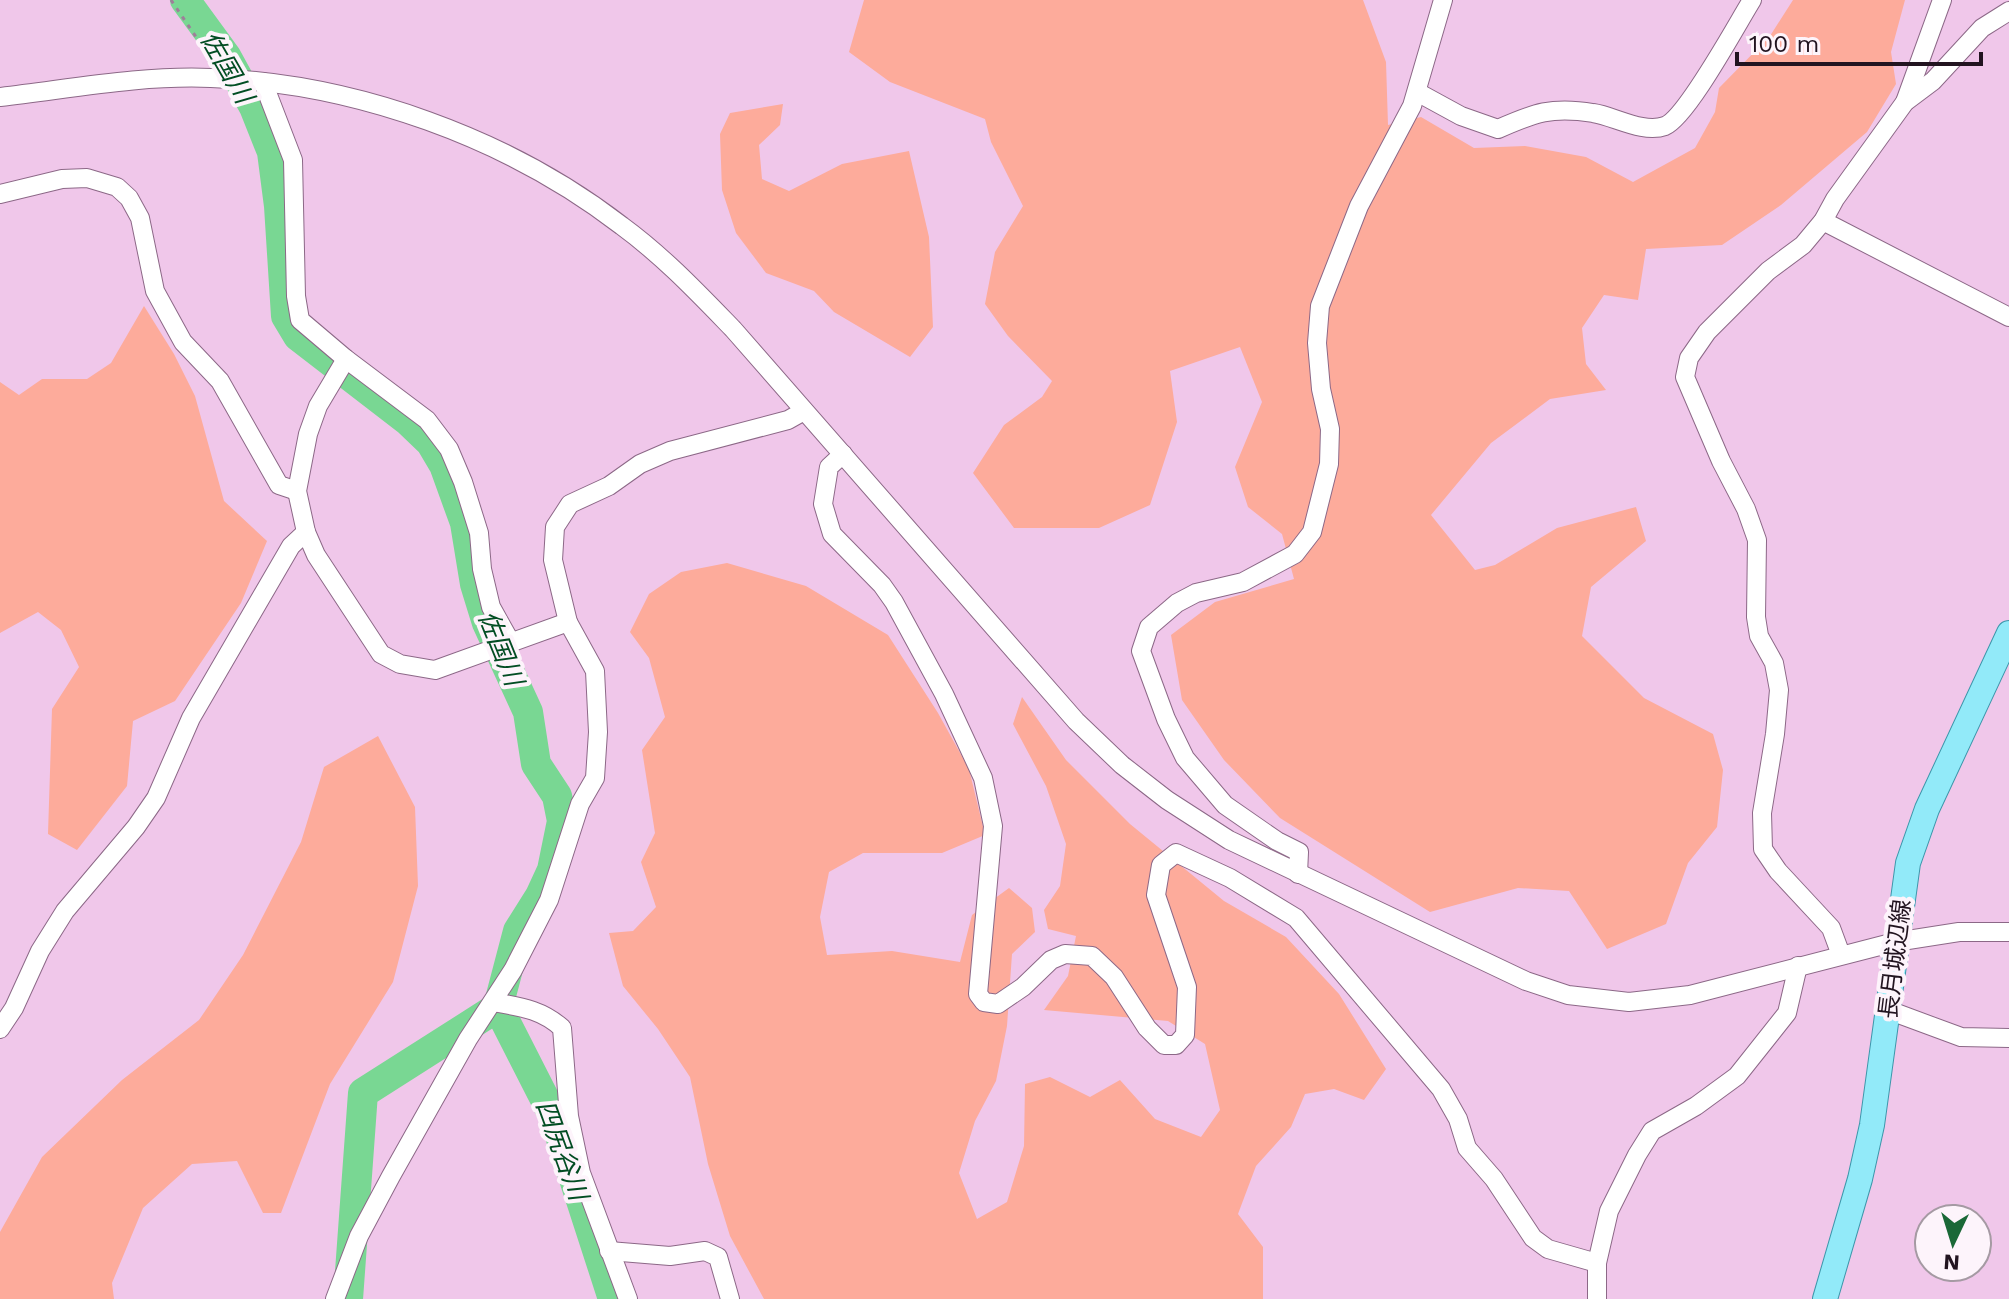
<svg xmlns="http://www.w3.org/2000/svg" width="2009" height="1299" font-family="'Work Sans','Noto Sans JP',sans-serif">
  <rect width="100%" height="100%" fill="#f0c7ea"/>
  <!-- green -->
  <g fill="#fdab9b">
    <path d="M864 0H1363L1386 62 1388 125 1421 117 1474 148 1525 146 1586 157 1633 182 1695 148 1715 112 1719 88 1770 36 1793 0H1905L1891 52 1896 84 1867 132 1781 205 1722 245 1646 249 1638 300 1604 295 1582 328 1586 364 1606 390 1550 399 1491 443 1431 515 1475 570 1495 565 1557 528 1636 507 1646 541 1591 587 1582 636 1644 698 1713 734 1723 770 1717 827 1688 863 1666 924 1607 949 1569 891 1518 888 1430 912 1280 818 1224 760 1182 700 1171 635 1215 602 1294 579 1282 534 1248 507 1235 467 1262 402 1240 347 1170 371 1177 422 1150 505 1099 528H1014L973 473 1004 425 1042 397 1052 381 1008 336 985 304 995 252 1023 206 991 142 985 119 890 82 849 52Z"/>
    <path d="M783 104 780 125 759 145 762 179 789 191 842 164 909 151 929 237 933 327 910 357 834 312 814 291 766 273 736 233 722 190 720 134 730 113Z"/>
    <path d="M144 306 174 354 195 396 224 501 267 541 241 603 175 701 133 721 127 786 77 850 48 834 52 709 79 667 61 630 38 612 0 633V382L19 395 42 379H87L111 363Z"/>
    <path d="M727 563 806 586 888 635 938 713 969 769 985 835 942 853H863L829 872 820 917 827 955 892 951 960 962 972 915 1009 888 1032 908 1035 932 1012 954 1007 1026 996 1081 975 1121 959 1173 977 1219 1007 1202 1024 1146 1025 1084 1050 1077 1090 1097 1120 1080 1155 1119 1201 1137 1220 1110 1205 1044 1168 1021 1044 1010 1068 976 1076 936 1048 929 1044 910 1060 886 1066 844 1046 786 1013 724 1022 697 1066 760 1130 824 1224 901 1286 937 1339 994 1386 1069 1364 1100 1334 1089 1305 1094 1291 1127 1256 1166 1238 1214 1263 1247V1299H764L730 1236 708 1164 690 1077 658 1029 623 986 609 933 633 931 656 907 641 862 655 833 642 750 665 717 649 658 630 632 649 594 681 572Z"/>
    <path d="M378 736 415 807 418 886 393 982 330 1084 281 1213H263L237 1161 192 1164 143 1208 112 1283 114 1299H0V1232L42 1157 122 1080 199 1020 243 955 301 842 324 767Z"/>
  </g>
  <g fill="none" stroke-linecap="round" stroke-linejoin="round">
    <!-- river -->
    <g stroke="#79d793" stroke-width="30">
      <path d="M185 0 226 56 254 107 272 152 279 206 286 316 298 336 407 420 431 443 444 465 465 523 475 584 487 623 528 712 536 764 557 796 562 821 552 870 540 896 518 931 498 1007 363 1093 348 1299"/>
      <path d="M498 1007 554 1117 613 1299"/>
    </g>
    <defs>
      <g id="minor">
        <path d="M263 82 293 160 296 296 300 320 346 359 427 420 449 449 463 482 479 533 482 569 491 607 510 641"/>
        <path d="M1417 92 1461 116 1498 129C1534 113 1552 106 1593 113 1614 116 1643 134 1665 126 1687 117 1737 24 1752 0"/>
        <path d="M0 97C70 89 141 75 211 78 355 83 508 138 622 226 663 256 698 293 733 329L1076 721 1122 765 1167 800 1229 840 1526 981 1568 995 1629 1002 1690 995 1895 942 1959 932H2009"/>
        <path d="M1905 102 1942 0"/>
        <path d="M0 194 62 179 87 178 117 187 129 198 140 218 155 291 183 342 220 381 279 485 297 491"/>
        <path d="M1823 221 2009 317"/>
        <path d="M346 359 318 406 308 434 297 491 306 532 316 555 381 654 400 664 435 670 568 622"/>
        <path d="M843 454 829 467 823 504 832 534 882 585 894 602 944 694 983 778 993 826 978 994 984 1002 998 1004 1023 987 1051 960 1065 954 1092 956 1114 977 1147 1028 1164 1045H1176L1185 1035 1187 987 1156 895 1161 865 1176 853 1230 878 1296 918 1441 1089 1458 1119 1467 1148 1494 1179 1533 1238 1548 1249 1597 1263"/>
        <path d="M1298 874 1299 852 1277 841 1225 805 1185 758 1166 719 1141 651 1149 627 1177 603 1196 593 1243 582 1295 554 1312 532 1329 464 1330 429 1321 389 1317 343 1320 306 1359 206 1412 106 1443 0"/>
        <path d="M1841 955 1831 928 1778 871 1763 849 1762 813 1775 734 1779 690 1774 663 1759 636 1756 617 1757 540 1746 509 1721 461 1685 377 1689 358 1707 332 1768 271 1803 245 1823 221 1835 199 1905 102 1933 81 1982 28 2009 11"/>
        <path d="M493 1002C520 1007 541 1009 562 1028L569 1116 581 1173 628 1299"/>
        <path d="M1888 1010 1961 1037 2009 1038"/>
        <path d="M0 1029 14 1008 40 951 65 911 136 827 156 798 191 718 291 546 306 532"/>
        <path d="M609 1251 670 1256 705 1251 718 1257 730 1299"/>
        <path d="M335 1299 359 1236 391 1176 468 1039 513 970 549 900 580 804 595 778 598 732 595 671 568 622 553 560 555 527 570 504 609 486 640 464 670 451 788 420 804 411"/>
        <path d="M1597 1299V1263L1609 1211 1637 1155 1652 1131 1696 1106 1737 1076 1787 1013 1798 966"/>
      </g>
      <path id="major" d="M1825 1299 1860 1179 1872 1125 1908 863 1927 809 2009 633"/>
    </defs>
    <!-- minor casing -->
    <use href="#minor" stroke="#8c6887" stroke-width="20"/>
    <!-- major casing -->
    <use href="#major" stroke="#3c96aa" stroke-width="26"/>
    <!-- path -->
    <path stroke="#9e7f99" stroke-width="3" stroke-dasharray="4 6" stroke-linecap="butt" d="M171 0 209 56V62"/>
    <!-- minor -->
    <use href="#minor" stroke="#fff" stroke-width="18"/>
    <!-- major -->
    <use href="#major" stroke="#92eaf9" stroke-width="24"/>
  </g>
  <g text-anchor="middle" stroke-width="8" stroke-linejoin="round" paint-order="stroke">
    <!-- street labels -->
    <g font-size="24" fill="#221420" stroke="#fdf4fb">
      <text transform="translate(1895 959) rotate(-83)" y="8">長月城辺線</text>
    </g>
    <!-- water labels -->
    <g font-size="26" font-style="italic" fill="#024d23" stroke="#fdf4fb">
      <text transform="translate(227 67) rotate(60)" y="9">佐国川</text>
      <text transform="translate(501 648) rotate(68)" y="9">佐国川</text>
      <text transform="translate(562 1150) rotate(70)" y="9">四尻谷川</text>
    </g>
  </g>
  <!-- north arrow -->
  <g transform="translate(1953 1243) rotate(184)"><circle r="38" fill="#fdf4fb" stroke="#a59aa3" stroke-width="2"/>
  <path d="M0-6L14 30L0 20L-14 30Z" fill="#1a6837"/>
  <text y="-12" font-size="22" font-weight="bold" text-anchor="middle" fill="#221420">N</text>
  </g>
  <!-- scale -->
  <path d="M1737 52v12h244v-12" fill="none" stroke="#221420" stroke-width="4"/>
  <text x="1749" y="52" font-size="24" fill="#221420" stroke="#fdf4fb" stroke-width="6" paint-order="stroke">100 m</text>
</svg>
